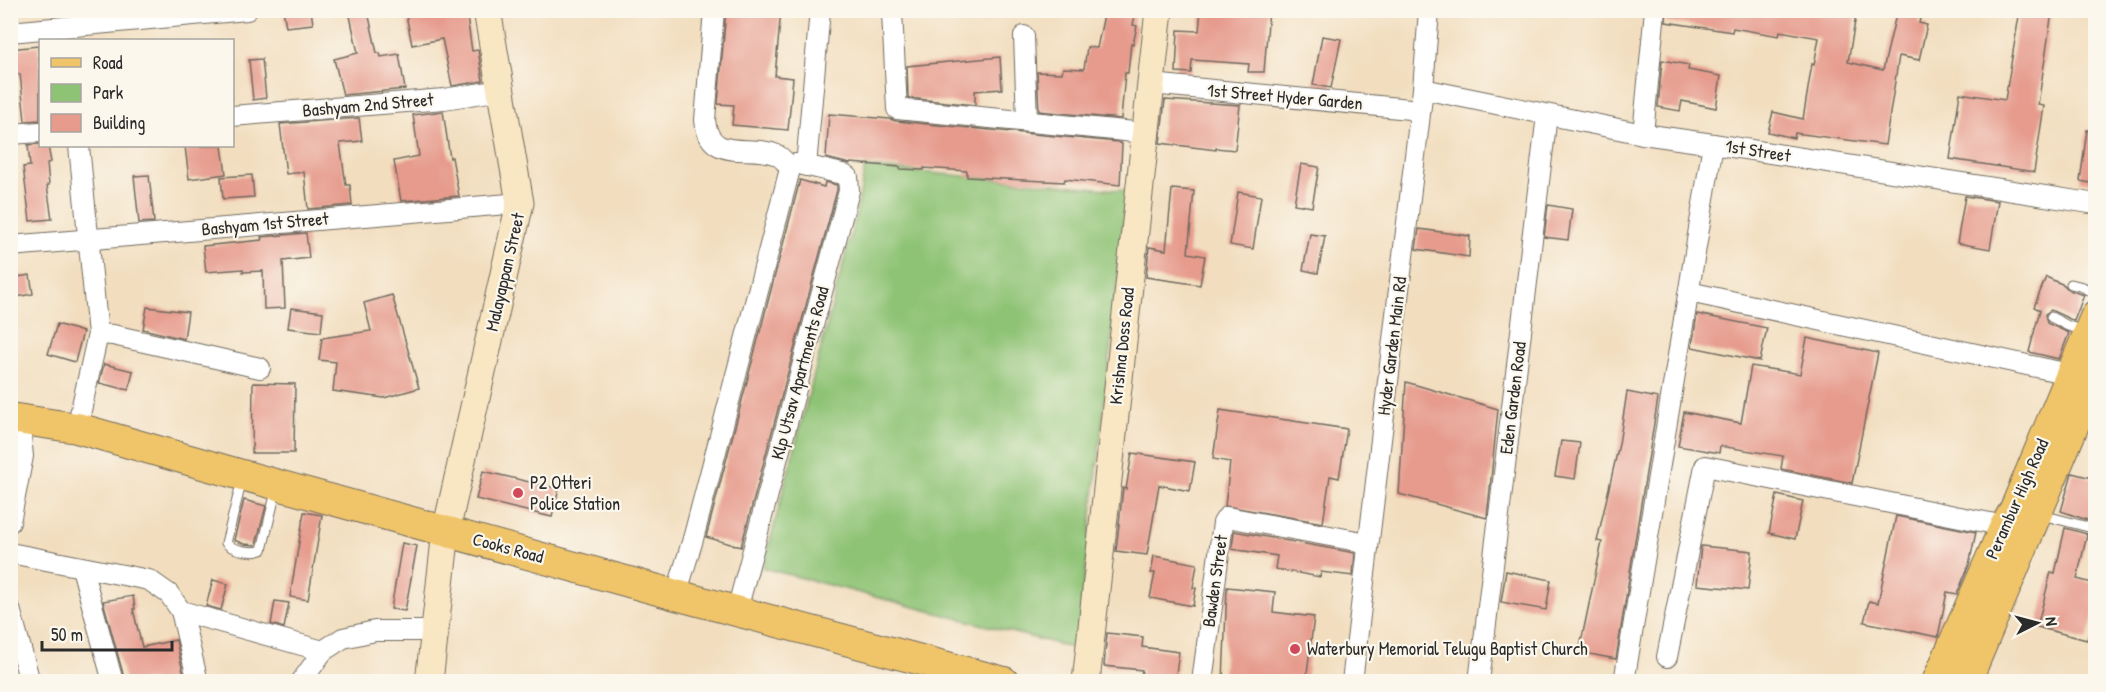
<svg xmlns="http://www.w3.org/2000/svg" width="2106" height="692" font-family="'Patrick Hand',sans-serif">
  <rect width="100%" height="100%" fill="#fbf7ec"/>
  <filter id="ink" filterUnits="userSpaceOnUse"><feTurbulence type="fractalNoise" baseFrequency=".0167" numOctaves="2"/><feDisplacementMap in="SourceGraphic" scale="12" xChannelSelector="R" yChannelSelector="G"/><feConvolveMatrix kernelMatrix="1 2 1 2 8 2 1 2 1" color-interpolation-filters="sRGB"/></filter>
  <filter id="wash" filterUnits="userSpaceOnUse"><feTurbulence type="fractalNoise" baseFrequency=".008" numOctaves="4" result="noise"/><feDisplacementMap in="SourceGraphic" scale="24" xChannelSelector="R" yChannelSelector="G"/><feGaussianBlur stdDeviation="1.35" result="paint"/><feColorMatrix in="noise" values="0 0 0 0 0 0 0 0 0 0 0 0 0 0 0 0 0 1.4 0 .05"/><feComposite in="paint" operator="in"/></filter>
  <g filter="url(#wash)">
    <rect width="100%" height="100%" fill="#f2debf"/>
    <!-- green -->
    <path fill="#8ec375" stroke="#5c7750" stroke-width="1.5" d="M865 167 1128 191 1077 649 763 568 856 215Z"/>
    <g id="blocks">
      <!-- building -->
      <g fill="#e69b8d">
        <path d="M283 10H311L313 24 286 27Z"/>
        <path d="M443 10H466L472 51 478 50 483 81 452 86 442 39 412 45 406 15 424 11V14Z"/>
        <path d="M726 10H781L775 76 793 78 788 130 732 125 734 105 718 104Z"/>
        <path d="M1105 10H1136L1133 25 1137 26 1133 44 1131 43 1128 73H1125L1121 119 1039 111 1037 72 1062 73 1063 68 1084 69 1087 47 1097 48Z"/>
        <path d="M1201 10H1269L1264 72H1248L1249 64 1192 60 1191 73 1176 72 1178 30 1199 31Z"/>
        <path d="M1667 10H1857L1848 62 1883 70 1897 10H1922L1919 23 1927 25 1919 60 1899 56 1885 145 1795 133 1794 138 1768 132 1773 112 1803 119 1812 64 1814 65 1819 38 1780 31 1779 36 1733 28 1732 32 1666 22Z"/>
        <path d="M2020 10 2052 12 2038 105 2044 106 2034 172 1950 159 1960 93 2005 100Z"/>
        <path d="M368 12 377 53H380L381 57 399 54 405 89 343 95 334 59 358 53 350 16Z"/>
        <path d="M1322 36 1341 39 1331 88 1313 85Z"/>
        <path d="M38 46 40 70V120L25 121 20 74 10 75V49Z"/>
        <path d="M1000 57 1002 89 975 91V105L908 98 907 66Z"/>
        <path d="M262 59 266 98 253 100 249 60Z"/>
        <path d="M1662 60 1689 65 1688 70 1721 76 1716 108 1682 101 1680 111 1658 107Z"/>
        <path d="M1165 100 1240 105 1235 150 1216 148V150L1160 143Z"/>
        <path d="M443 111 450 158 452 157 459 196 401 201 394 161 419 156 413 115Z"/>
        <path d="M829 114 890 119 896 121 1118 142 1122 144 1120 185 1065 179 1064 182 967 177V171L924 168V170L900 169V167L851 163 850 164 826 158Z"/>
        <path d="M359 118 362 141 340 143 346 185H350L352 205 308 209 304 172 286 174 280 124Z"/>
        <path d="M2087 130 2096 131V184L2080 181Z"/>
        <path d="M40 144 48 146 51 162 47 163 49 185H47L52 219 30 221 23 167 30 166 28 145Z"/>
        <path d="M185 146H222L226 174 189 179Z"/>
        <path d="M1301 164 1319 167 1312 207 1294 204Z"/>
        <path d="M149 175 154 222 139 223 134 176Z"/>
        <path d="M252 175 254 197 223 199 221 177Z"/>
        <path d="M800 180 824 187 825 182 837 185V190L741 547 706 537Z"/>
        <path d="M1172 189 1194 191 1188 253 1205 256 1200 285 1146 277 1149 247 1166 250Z"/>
        <path d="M1238 192 1261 196 1253 249 1230 245Z"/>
        <path d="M1965 196 1998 201 1990 249 1957 243Z"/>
        <path d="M1548 205 1572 209 1568 240 1544 237Z"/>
        <path d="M1419 229 1470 236 1469 257 1416 249Z"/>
        <path d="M306 233 309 258 283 261 285 308 264 309 263 271 243 272V269L206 272 203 246 262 240 261 237Z"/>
        <path d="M1310 234 1325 236 1318 273 1303 270Z"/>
        <path d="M30 275 33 294 10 298V278Z"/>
        <path d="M2046 277 2064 285 2069 290 2084 295 2074 321 2051 310 2045 314 2047 323 2069 333 2059 359 2029 352 2040 310 2034 307Z"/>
        <path d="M392 295 419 388 384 398 333 391 336 362 319 360 322 338 371 331 364 303Z"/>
        <path d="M147 307 188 312 184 339 143 329Z"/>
        <path d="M291 308 323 312 321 332 288 328Z"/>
        <path d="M1697 314 1767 328 1760 361 1692 347Z"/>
        <path d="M57 324 83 332 75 362 48 354Z"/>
        <path d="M1807 338 1878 353 1852 483 1781 469 1783 456 1720 446 1719 453 1678 446 1684 412 1741 423 1751 366 1800 374Z"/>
        <path d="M104 364 133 371 129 390 99 383Z"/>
        <path d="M1406 382 1498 409 1487 518 1399 494Z"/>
        <path d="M253 383 295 384 294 453H252Z"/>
        <path d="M1627 392 1658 398 1616 659 1579 652 1602 542 1597 541 1619 444Z"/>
        <path d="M1220 410 1347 429 1339 478 1330 476 1323 523 1225 506 1230 462 1213 459Z"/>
        <path d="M1561 441 1580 443 1575 479 1555 476Z"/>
        <path d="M1132 453 1195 462 1190 491 1159 485 1147 555 1116 551 1123 488 1126 489Z"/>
        <path d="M483 471 559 489 552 517 476 499Z"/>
        <path d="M2072 473 2096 479V520L2091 519 2090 521 2061 511Z"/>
        <path d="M1777 495 1803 501 1795 539 1769 533Z"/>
        <path d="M244 500 266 506 256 545 244 544 234 540Z"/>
        <path d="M304 512 322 515 308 600 290 597Z"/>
        <path d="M1896 516 1976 532 1969 565 1957 594 1947 592 1938 637 1864 622 1869 601 1878 603Z"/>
        <path d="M2065 528 2087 534 2077 579 2096 584V608L2087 640 2037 627 2051 572 2055 573Z"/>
        <path d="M1234 531 1355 553 1353 576 1321 572 1320 577 1275 569 1277 556 1232 549Z"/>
        <path d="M402 543 417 546 405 611 391 609Z"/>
        <path d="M1701 546 1752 551 1748 590 1697 585Z"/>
        <path d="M1154 556 1197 564 1193 588H1196L1193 606 1150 598 1155 573H1151Z"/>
        <path d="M1506 571 1551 580 1546 610 1501 602Z"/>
        <path d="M213 580 228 584 221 610 206 606Z"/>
        <path d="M1227 587 1275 592 1273 612 1314 617 1306 681 1223 680Z"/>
        <path d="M133 596 135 609H133L142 647 176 640 185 681H125L103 601Z"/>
        <path d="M275 601 289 603 284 628 271 624Z"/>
        <path d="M1107 633 1143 637 1142 647 1179 652 1175 681H1140L1142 670 1104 666Z"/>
      </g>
    </g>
  </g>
  <g filter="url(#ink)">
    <use href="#blocks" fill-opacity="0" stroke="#716a5f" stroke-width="1.5"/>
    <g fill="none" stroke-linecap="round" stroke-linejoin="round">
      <defs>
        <g id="lane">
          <path d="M2071 284 2083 287 2096 295"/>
          <path d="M2051 317 2068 326 2086 331"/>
          <path d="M242 480 226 543C232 550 253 554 262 550L277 487"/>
          <path d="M2042 515 2096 529"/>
        </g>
        <g id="street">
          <path d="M714 10 705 120C709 164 750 143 777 155 783 158 787 164 790 169"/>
          <path d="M892 12 897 109 1145 133"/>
          <path d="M10 32 247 10"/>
          <path d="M1024 36 1027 121"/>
          <path d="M1151 84 1420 110"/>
          <path d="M1423 89 1643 134 1713 144 2096 204"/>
          <path d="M232 116 444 99 502 90"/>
          <path d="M10 134 40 132"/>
          <path d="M1643 134 1655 10"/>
          <path d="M806 166 820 10"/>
          <path d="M10 246 520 203"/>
          <path d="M1689 292 2083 377"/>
          <path d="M98 334 113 335 260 368"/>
          <path d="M77 428 98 334 79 146"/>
          <path d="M10 522 23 456 19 419"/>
          <path d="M10 553 149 580 169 594 181 611 323 651 343 638 375 631H435"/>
          <path d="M82 568 113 682"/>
          <path d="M676 595 693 539 790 169 795 164H800L842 174 848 177 849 191 737 610"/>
          <path d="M10 609 30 682"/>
          <path d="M181 611 198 682"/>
          <path d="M1667 657 1705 466 2005 526"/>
          <path d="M301 682 323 651"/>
          <path d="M1202 682 1223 523 1227 517 1368 543"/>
          <path d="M1352 682 1423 89 1429 10"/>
          <path d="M1479 682 1547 115"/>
          <path d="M1624 682 1713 144"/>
        </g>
        <g id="secondary">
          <path d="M429 682 446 531 520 203 487 10"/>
          <path d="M1086 682 1159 10"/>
        </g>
        <g id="primary">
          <path d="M10 418 77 428 224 470 676 595 1004 682"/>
          <path d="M1937 682 2005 526 2015 509 2096 315"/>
          <path d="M1966 682 2096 372"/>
        </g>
      </defs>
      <!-- lane casing -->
      <use href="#lane" stroke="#716a5f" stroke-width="11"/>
      <!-- street casing -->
      <use href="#street" stroke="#716a5f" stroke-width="22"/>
      <!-- secondary casing -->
      <use href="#secondary" stroke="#716a5f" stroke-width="29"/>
      <!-- primary casing -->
      <use href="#primary" stroke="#716a5f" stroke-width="32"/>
      <!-- lane -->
      <use href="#lane" stroke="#fff" stroke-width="9"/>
      <!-- street -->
      <use href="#street" stroke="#fff" stroke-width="20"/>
      <!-- secondary -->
      <use href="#secondary" stroke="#f9e7c3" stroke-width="27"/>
      <!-- primary -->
      <use href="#primary" stroke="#f0c469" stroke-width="30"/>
    </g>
  </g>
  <!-- markers -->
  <g fill="#d1495b" stroke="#fbf7ec" stroke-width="2">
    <circle cx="518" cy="493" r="6"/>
    <circle cx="1295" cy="649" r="6"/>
  </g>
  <g text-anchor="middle" stroke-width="4.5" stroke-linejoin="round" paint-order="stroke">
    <!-- street labels -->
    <g font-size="18" fill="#2b2b2b" stroke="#fbf7ec">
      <text transform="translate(1285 97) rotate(5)" y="6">1st Street Hyder Garden</text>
      <text transform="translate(368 105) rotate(-5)" y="6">Bashyam 2nd Street</text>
      <text transform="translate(1758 151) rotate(9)" y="6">1st Street</text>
      <text transform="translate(265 224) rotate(-5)" y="6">Bashyam 1st Street</text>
      <text transform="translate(505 272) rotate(-77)" y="6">Malayappan Street</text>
      <text transform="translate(1122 346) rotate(-84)" y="6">Krishna Doss Road</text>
      <text transform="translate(1392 346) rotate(-83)" y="6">Hyder Garden Main Rd</text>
      <text transform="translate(800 373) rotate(-75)" y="6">Klp Utsav Apartments Road</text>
      <text transform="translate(1513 398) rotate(-83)" y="6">Eden Garden Road</text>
      <text transform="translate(2017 499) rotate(-66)" y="6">Perambur High Road</text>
      <text transform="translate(508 548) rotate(15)" y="6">Cooks Road</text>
      <text transform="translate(1215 581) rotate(-82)" y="6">Bawden Street</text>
    </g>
    <!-- poi labels -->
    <g font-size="18" fill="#2b2b2b" stroke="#fbf7ec" text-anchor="start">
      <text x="530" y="489">P2 Otteri<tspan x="530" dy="21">Police Station</tspan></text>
      <text x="1307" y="655">Waterbury Memorial Telugu Baptist Church</text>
    </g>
  </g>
  <!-- margin -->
  <rect width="2106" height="692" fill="none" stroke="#fbf7ec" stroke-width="36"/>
  <!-- legend -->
  <rect x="39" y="39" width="195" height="108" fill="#fbf7ec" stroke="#a8a59f" stroke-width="1.5"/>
  <rect x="51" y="58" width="30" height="9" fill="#f0c469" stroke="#a8a59f" stroke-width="1.5"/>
  <text x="93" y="69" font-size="18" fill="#2b2b2b">Road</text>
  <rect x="51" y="84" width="30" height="18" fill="#8ec375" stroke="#a8a59f" stroke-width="1.5"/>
  <text x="93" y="99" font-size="18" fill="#2b2b2b">Park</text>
  <rect x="51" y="114" width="30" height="18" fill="#e69b8d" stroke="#a8a59f" stroke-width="1.5"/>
  <text x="93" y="129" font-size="18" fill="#2b2b2b">Building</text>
  <!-- north arrow -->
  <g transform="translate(2037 623) rotate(84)" stroke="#fbf7ec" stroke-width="4.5" paint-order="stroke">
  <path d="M0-4.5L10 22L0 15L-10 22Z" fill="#2b2b2b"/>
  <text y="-9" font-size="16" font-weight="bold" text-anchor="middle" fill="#2b2b2b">N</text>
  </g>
  <!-- scale -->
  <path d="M42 641v9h130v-9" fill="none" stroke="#2b2b2b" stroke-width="3"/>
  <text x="51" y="641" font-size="18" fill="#2b2b2b" stroke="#fbf7ec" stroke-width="4.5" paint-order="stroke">50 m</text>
</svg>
